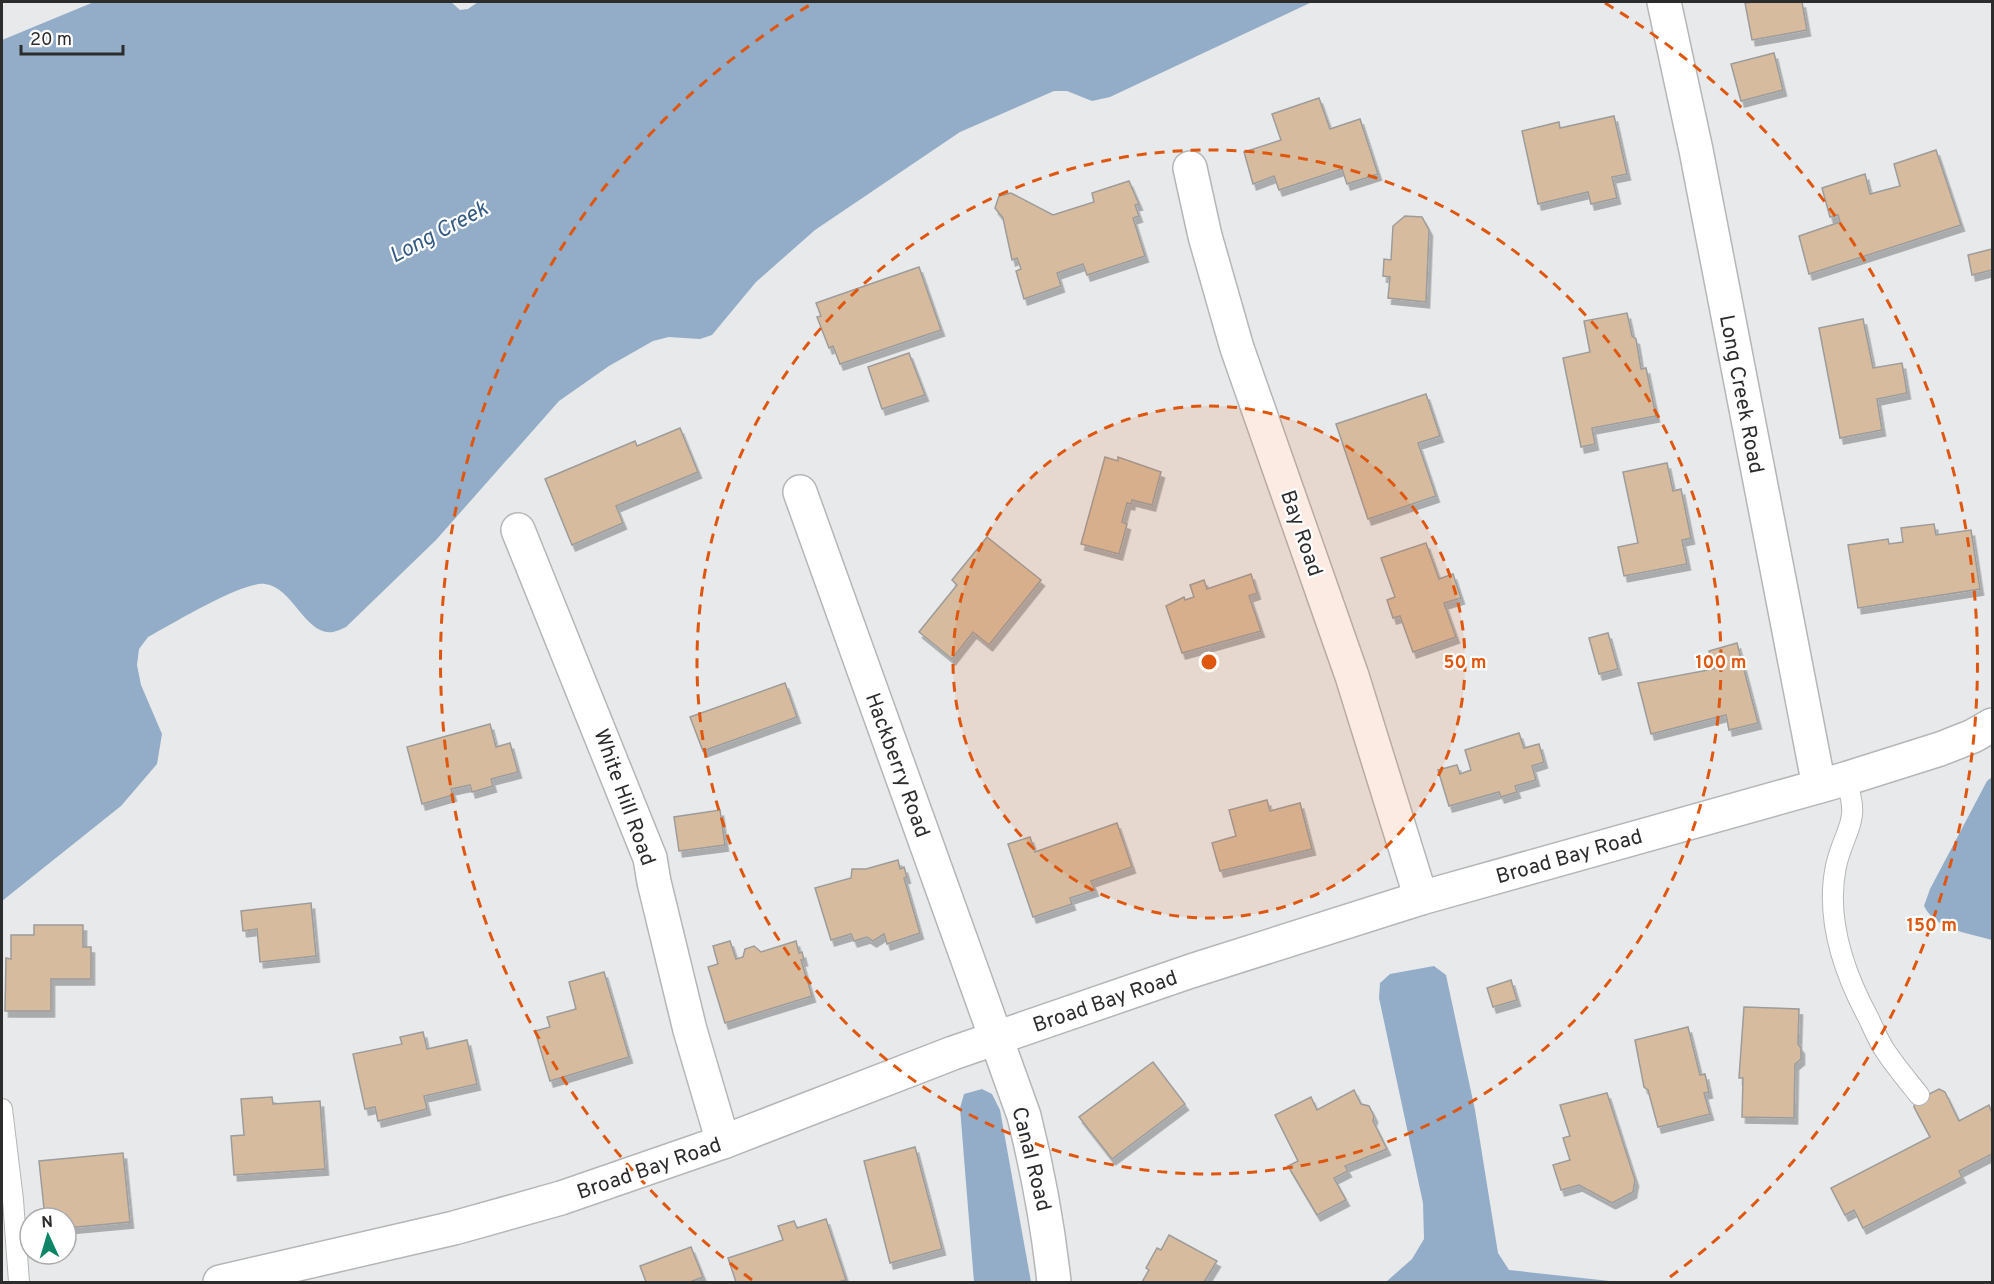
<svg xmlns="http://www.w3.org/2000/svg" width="1994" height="1284" font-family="Overpass,sans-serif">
  <defs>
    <filter id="shadow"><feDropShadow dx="3.5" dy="6" stdDeviation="0" flood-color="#0004"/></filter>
  </defs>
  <rect width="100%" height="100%" fill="#e7e9ea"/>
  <!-- water -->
  <g fill="#93adc8">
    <path d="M94 2H451L460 10 468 9 478 2H1312L1110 97 1092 101 1067 91H1054L960 132 815 230 756 282 712 335 700 339 669 337 653 341 609 366 559 401 436 540 346 627C342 629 337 631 333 632 305 636 293 587 265 584 242 581 171 625 148 637L139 649 137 665 141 685 162 734 157 764 121 806 2 901V40Z"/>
    <path d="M1992 777V940C1968 933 1936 930 1924 906L1930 889 1987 781Z"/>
    <path d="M1434 966 1446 975 1475 1110 1498 1253 1509 1270 1619 1282H1386L1412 1259 1424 1239 1423 1203 1379 998 1380 983 1390 974Z"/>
    <path d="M982 1089 992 1094 1000 1110 1031 1282H974L960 1108 964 1094Z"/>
  </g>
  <!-- building -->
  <g fill="#d7bb9f" stroke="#9d9c9a" stroke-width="1.5" filter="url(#shadow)">
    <path d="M1754 2H1802L1807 30 1752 40 1745 3Z"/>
    <path d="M1774 53 1783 90 1741 101 1731 64Z"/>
    <path d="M1319 98 1330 129 1360 119 1378 174 1347 184 1342 169 1279 190 1274 176 1253 184 1244 152 1281 140 1272 114Z"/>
    <path d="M1614 116 1627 174 1612 177 1617 198 1591 204 1588 192 1538 204 1522 131 1559 122 1560 128Z"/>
    <path d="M1936 150 1961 225 1809 274 1799 236 1840 222 1838 215 1830 217 1822 188 1865 174 1870 194 1900 186 1894 164Z"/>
    <path d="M1129 181 1139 204 1135 205 1139 216 1133 218 1145 256 1087 275 1083 264 1057 273 1061 286 1024 299 1016 271 1021 269 1017 258 1012 260 1003 218 995 208 999 196 1011 193 1053 215 1094 202 1092 193Z"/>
    <path d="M1405 216 1422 217 1429 230 1426 302 1388 298 1390 277 1383 276 1384 259 1391 260 1393 226Z"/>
    <path d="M1992 249V270L1972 275 1968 255Z"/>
    <path d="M919 267 941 330 840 364 833 346 829 348 817 317 821 316 816 303Z"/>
    <path d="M1627 313 1632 336 1636 339 1641 369 1646 368 1656 416 1592 428 1595 444 1581 447 1563 358 1590 352 1584 321Z"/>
    <path d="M1863 319 1873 368 1902 363 1907 393 1877 399 1882 430 1840 438 1819 328Z"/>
    <path d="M909 353 925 395 882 409 868 367Z"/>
    <path d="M1426 394 1440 436 1418 443 1436 496 1368 519 1336 424Z"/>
    <path d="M680 428 698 472 616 506 623 523 572 545 545 479 635 441 637 446Z"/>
    <path d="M1105 457 1118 461V457L1161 472 1152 505 1132 500 1131 504 1127 503 1122 522 1127 524 1119 554 1081 544Z"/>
    <path d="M1667 463 1673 491 1681 489 1691 538 1682 540 1687 564 1624 576 1618 547 1638 543 1623 472Z"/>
    <path d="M1934 524 1936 535 1971 530 1980 589 1858 608 1848 545 1888 539 1889 544 1903 542 1901 528Z"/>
    <path d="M987 537 1041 580 989 645 973 632 952 659 919 632 957 585 952 580Z"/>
    <path d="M1426 543 1439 579 1453 574 1461 598 1444 603 1456 637 1413 652 1400 616 1393 618 1387 600 1395 597 1381 558Z"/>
    <path d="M1251 574 1257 593 1249 596 1261 631 1182 653 1166 606 1184 597 1185 600 1194 597 1190 585 1204 580 1207 589Z"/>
    <path d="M1608 633 1618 669 1599 674 1589 638Z"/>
    <path d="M1737 643 1758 723 1729 730 1726 715 1651 734 1638 683 1714 669 1709 651Z"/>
    <path d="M785 683 797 717 703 751 690 717Z"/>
    <path d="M490 724 496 747 510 743 518 772 491 779 493 786 472 792 470 785 451 789 453 795 422 804 407 747Z"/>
    <path d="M1519 733 1524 748 1539 744 1544 762 1532 766 1536 780 1515 786 1517 792 1501 797 1499 792 1449 806 1438 770 1457 765 1460 774 1471 770 1465 750Z"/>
    <path d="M1267 800 1270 811 1300 803 1312 849 1220 871 1212 843 1236 836 1229 810Z"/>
    <path d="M720 810 725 845 679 851 674 817Z"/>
    <path d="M1117 823 1132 867 1091 881 1095 890 1070 898 1072 904 1033 917 1008 844 1030 837 1035 852Z"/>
    <path d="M898 860 900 869 904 867 907 877 904 878 920 933 887 944 884 934 873 941 867 937 854 941 851 934 831 940 815 888 851 878 852 869H866Z"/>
    <path d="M311 903 316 956 260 962 257 929 243 931 241 911Z"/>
    <path d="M34 925H83V947H91V979H51V1011H5L6 958 11 959V935H34Z"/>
    <path d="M730 941 736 959 743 957 745 949 754 946 761 952 796 941 799 953 802 952 804 960H801L812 996 725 1023 708 967 718 964 713 946Z"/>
    <path d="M604 972 629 1057 550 1081 535 1031 550 1027 547 1017 576 1009 569 982Z"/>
    <path d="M1511 980 1517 1000 1493 1007 1487 988Z"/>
    <path d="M1744 1007 1799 1009 1798 1044 1801 1048V1059L1795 1064 1794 1118 1742 1117 1743 1078H1739Z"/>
    <path d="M1688 1027 1700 1075 1705 1074 1709 1092 1704 1093 1710 1114 1658 1127 1648 1090 1644 1087 1635 1040Z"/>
    <path d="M423 1032 427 1049 467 1040 477 1084 424 1096 427 1109 378 1121 375 1107 365 1109 353 1054 402 1044 400 1037Z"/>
    <path d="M1153 1062 1185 1104 1112 1159 1079 1117Z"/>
    <path d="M1939 1089 1945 1092 1959 1121 1989 1105 1992 1113V1154L1959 1171 1962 1177 1863 1228 1854 1210 1845 1215 1831 1188 1930 1137 1914 1107 1915 1101Z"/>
    <path d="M1354 1090 1361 1104 1369 1106 1374 1116 1373 1121 1387 1149 1345 1166 1348 1171 1334 1178 1346 1200 1317 1215 1288 1166 1298 1161 1275 1115 1311 1097 1317 1110Z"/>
    <path d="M1607 1093 1635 1180 1633 1192 1612 1203 1579 1185 1561 1190 1553 1165 1570 1160 1563 1138 1570 1136 1560 1105Z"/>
    <path d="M272 1097 273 1104 320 1101 325 1169 234 1175 231 1136 244 1135 241 1099Z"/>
    <path d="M915 1147 942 1249 890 1263 864 1161Z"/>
    <path d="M123 1153 130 1222 66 1228V1218H45L39 1161Z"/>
    <path d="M826 1219 846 1280 838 1282H736L728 1258 783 1240 778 1226 794 1221 797 1228Z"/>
    <path d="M1169 1235 1217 1261 1204 1282H1142L1149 1270 1146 1268 1157 1248 1161 1250Z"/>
    <path d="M691 1247 703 1277 690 1282H646L640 1266Z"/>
  </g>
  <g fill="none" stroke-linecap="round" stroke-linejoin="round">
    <defs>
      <g id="lane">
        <path d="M1845 779C1862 822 1845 827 1836 866 1825 919 1844 973 1869 1019 1874 1030 1879 1042 1886 1052 1896 1067 1908 1081 1919 1095"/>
        <path d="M2 1109 13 1200 19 1282"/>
      </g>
      <g id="street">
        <path d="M1664 2 1696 150 1819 786"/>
        <path d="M1190 168 1205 236 1237 348 1352 676 1421 898"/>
        <path d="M800 492 1024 1116C1038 1172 1048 1226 1054 1282"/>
        <path d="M518 530 650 858 654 882 690 1030 723 1142"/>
        <path d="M220 1282 454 1228 561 1198 723 1142 953 1053 1191 971 1421 898 1845 779 1940 749 1973 736 1992 725"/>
      </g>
    </defs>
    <!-- lane casing -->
    <use href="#lane" stroke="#b4b6b7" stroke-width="22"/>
    <!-- street casing -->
    <use href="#street" stroke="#b4b6b7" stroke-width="36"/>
    <!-- lane -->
    <use href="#lane" stroke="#fff" stroke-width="20"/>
    <!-- street -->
    <use href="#street" stroke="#fff" stroke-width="33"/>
  </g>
  <!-- distance rings -->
  <circle cx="1209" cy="662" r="256" fill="#df570e" fill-opacity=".12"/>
  <g fill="none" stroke="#df570e" stroke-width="3" stroke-dasharray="10 8">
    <circle cx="1209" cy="662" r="256"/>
    <circle cx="1209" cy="662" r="512"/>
    <path d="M752 1280A769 769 0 0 1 813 3M1605 3A769 769 0 0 1 1666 1280"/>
  </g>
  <g text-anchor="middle" stroke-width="4.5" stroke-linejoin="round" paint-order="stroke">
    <!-- street labels -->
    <g font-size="21" fill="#2c2c2d" stroke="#fff">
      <text transform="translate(1742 394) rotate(79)" y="7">Long Creek Road</text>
      <text transform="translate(1302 533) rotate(71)" y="7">Bay Road</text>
      <text transform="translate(898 765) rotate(70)" y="7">Hackberry Road</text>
      <text transform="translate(625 797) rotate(70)" y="7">White Hill Road</text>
      <text transform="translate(1569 856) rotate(-16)" y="7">Broad Bay Road</text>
      <text transform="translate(1105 1001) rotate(-19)" y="7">Broad Bay Road</text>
      <text transform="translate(1032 1159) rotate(76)" y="7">Canal Road</text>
      <text transform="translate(649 1168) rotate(-19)" y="7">Broad Bay Road</text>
    </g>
    <!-- water labels -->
    <g font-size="22" font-style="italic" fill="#335a82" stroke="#fff">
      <text transform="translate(438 231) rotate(-28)" y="8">Long Creek</text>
    </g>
  </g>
  <circle cx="1209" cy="662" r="9" fill="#df570e" stroke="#fff" stroke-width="3"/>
  <g font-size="18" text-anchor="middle" font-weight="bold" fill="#df570e" stroke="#fff" stroke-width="4.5" stroke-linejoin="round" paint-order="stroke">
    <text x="1465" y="668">50 m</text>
    <text x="1721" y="668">100 m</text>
    <text x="1932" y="931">150 m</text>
  </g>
  <!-- border -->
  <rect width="1994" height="1284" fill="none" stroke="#2c2c2d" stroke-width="6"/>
  <!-- north arrow -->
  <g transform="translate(48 1236) rotate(356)"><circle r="28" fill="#ffffff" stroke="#ababab" stroke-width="1.5"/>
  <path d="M0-4.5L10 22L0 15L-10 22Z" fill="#0b8565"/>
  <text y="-9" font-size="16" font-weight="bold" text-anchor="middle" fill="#2c2c2d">N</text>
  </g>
  <!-- scale -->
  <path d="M21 45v9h102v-9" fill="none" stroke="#2c2c2d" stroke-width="3"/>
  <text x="30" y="45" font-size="18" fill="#2c2c2d" stroke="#ffffff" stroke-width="4.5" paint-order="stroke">20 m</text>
</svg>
